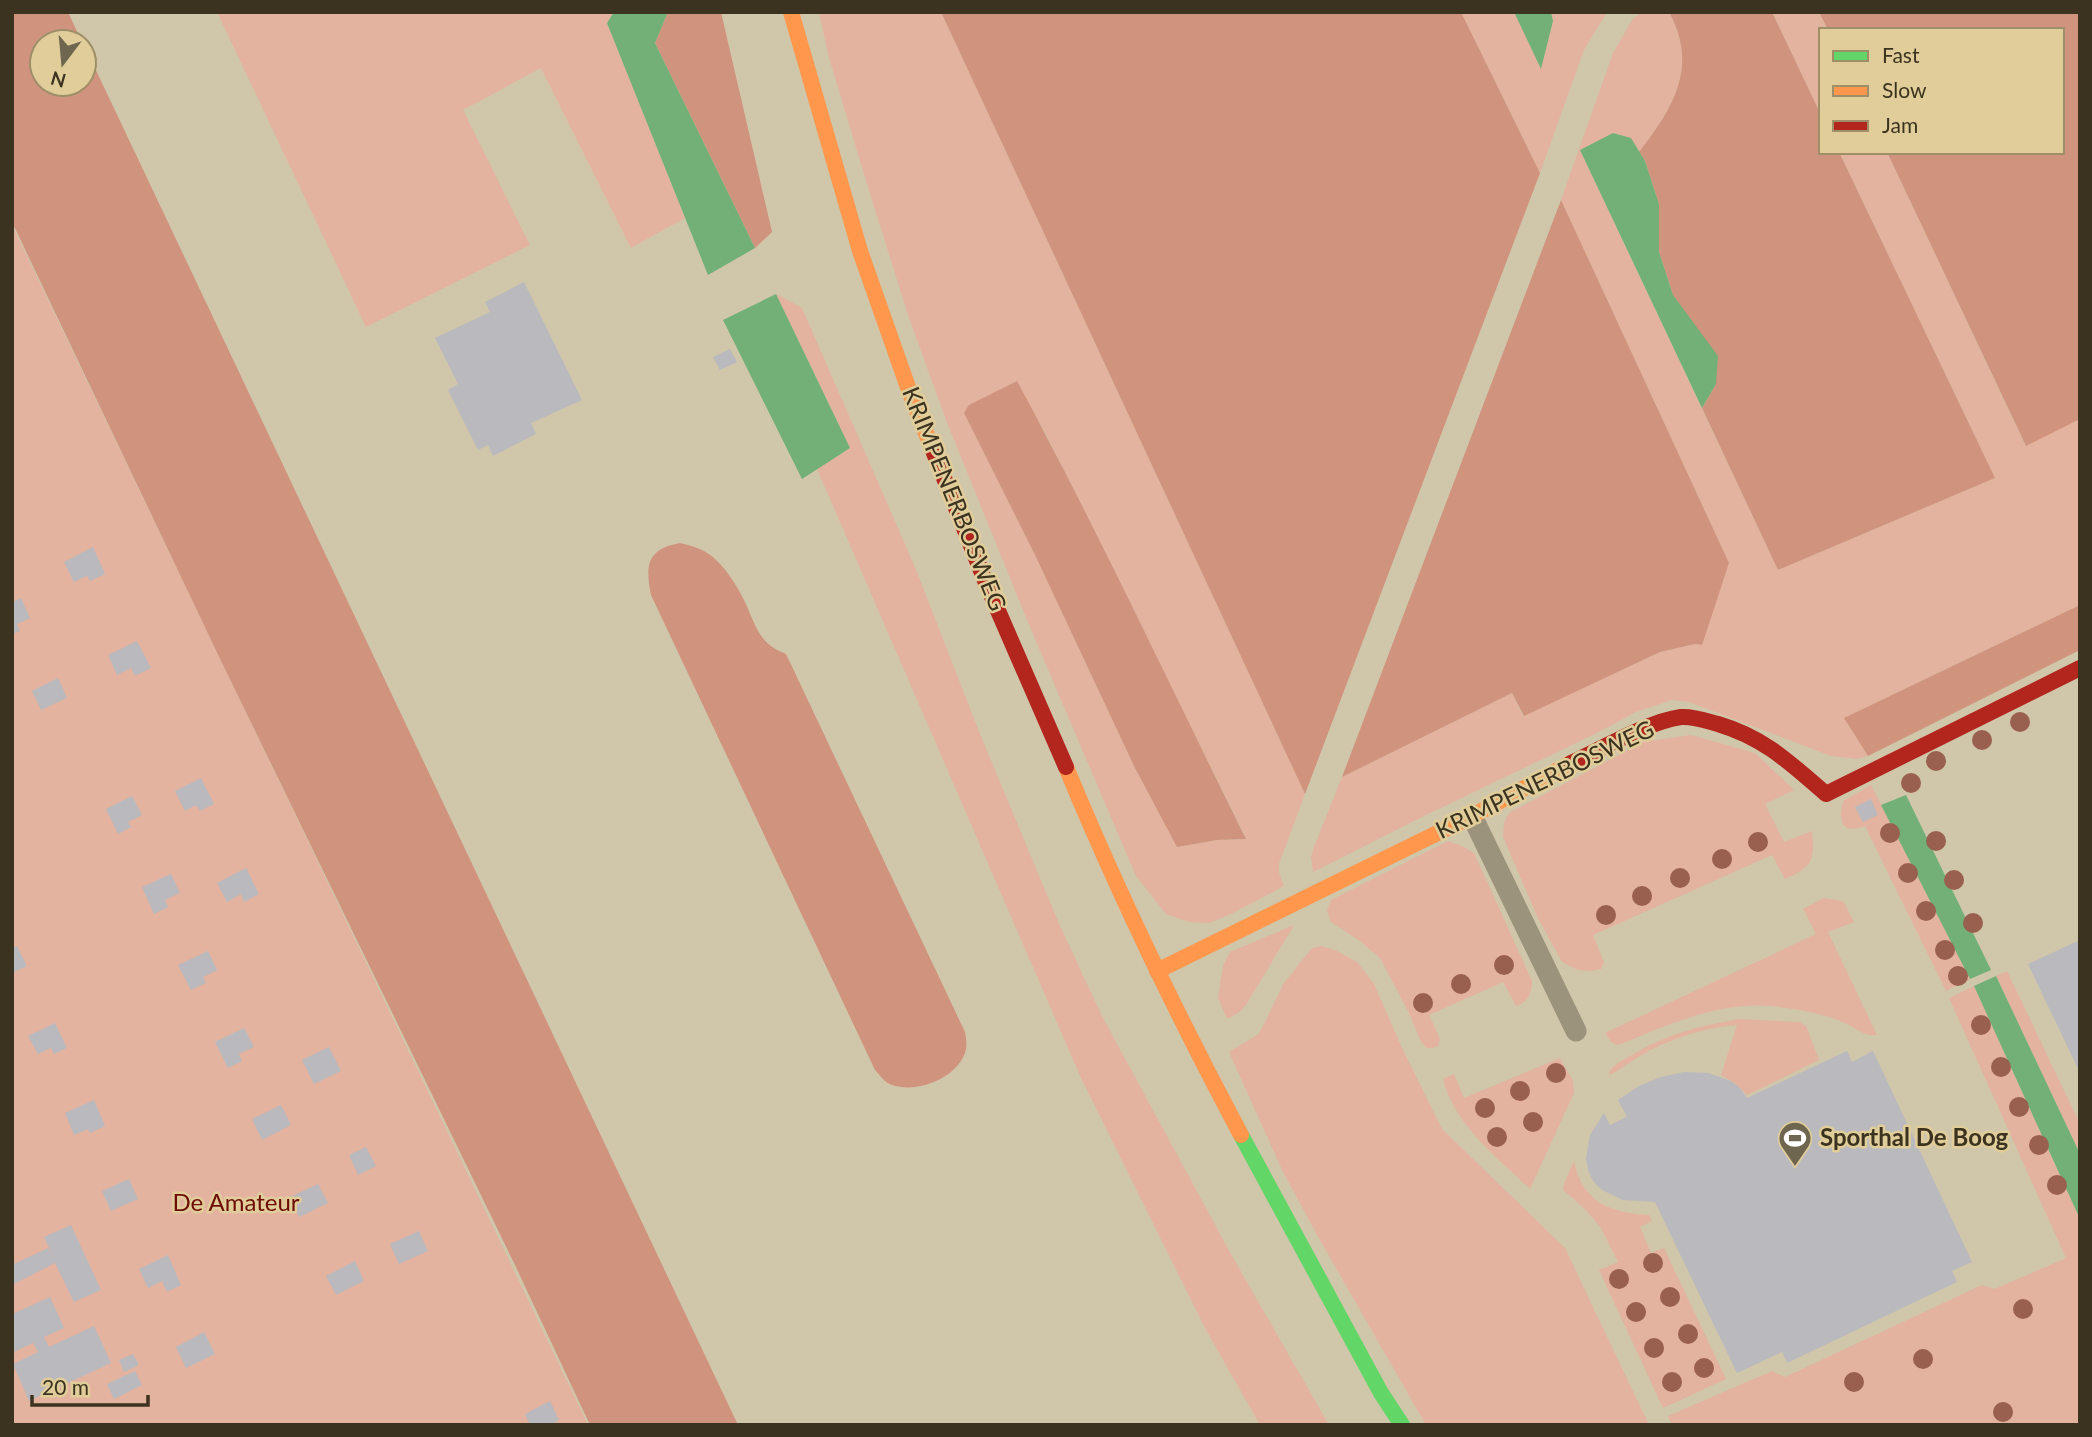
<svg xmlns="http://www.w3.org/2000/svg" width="2092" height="1437" font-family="Lato,sans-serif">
  <rect width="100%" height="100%" fill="#d0c6aa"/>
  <!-- green -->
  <g fill="#e3b39f" fill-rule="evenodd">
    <path d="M217 12H614L607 23 685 218 631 248 541 68 463 110 530 245 366 327Z"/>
    <path d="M819 12H941L1305 794 1279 864V872L1284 886 1233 913 1209 923 1189 922 1166 914 1136 876 1027 620 946 420 908 315 863 171 828 54ZM1016 381 1048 438 1246 838 1237 840H1217L1177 847 1135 768 1035 555 964 413Z"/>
    <path d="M1461 12H1514L1541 68 1553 21 1551 12H1607L1584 50 1540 173Z"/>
    <path d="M1642 12H1669C1699 67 1673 108 1639 152L1631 138 1613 133 1580 150 1778 570 1995 478 1839 152H1887L2025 445 2080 419V605L1844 718 1868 756 1857 759 1831 756 1689 702 1672 700 1636 712 1597 733 1424 816 1313 872 1311 857 1314 847 1342 777 1512 693 1523 716 1660 652 1695 644 1701 645 1729 563 1561 200 1613 53 1632 20Z"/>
    <path d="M1772 12H1819L1828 30H1821V115Z"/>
    <path d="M12 225 588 1425H12Z"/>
    <path d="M776 294 802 308 915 567 980 734 1060 926 1102 1016 1232 1256 1329 1425H1260L1206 1330 1081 1078 817 469 850 448Z"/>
    <path d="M1691 735 1755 753 1794 790 1765 804 1784 842 1812 831C1815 861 1812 867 1785 879L1772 855 1593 935 1604 962 1601 969 1592 971 1578 970 1562 962 1537 916 1503 837 1504 823 1509 813 1643 742Z"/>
    <path d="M1871 785 1970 979 1946 991 1865 826C1842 835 1838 822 1843 801Z"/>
    <path d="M1448 841 1462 846 1474 853 1532 981C1531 995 1528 1002 1516 1006L1503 982 1429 1015 1440 1039 1438 1046 1433 1048H1427L1421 1042 1409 1013 1380 958 1360 941 1331 922 1327 911 1331 900Z"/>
    <path d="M1824 898 1843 901 1854 922 1828 932 1877 1035C1866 1037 1857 1029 1847 1024 1824 1013 1794 1008 1768 1006 1729 1003 1688 1017 1652 1031 1640 1036 1629 1042 1617 1045L1611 1042 1605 1033 1816 934 1803 909Z"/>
    <path d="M1294 925 1246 1005 1240 1012 1227 1019 1218 998 1223 966 1230 952Z"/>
    <path d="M1322 946 1337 951 1357 962 1374 984 1403 1050 1442 1129 1565 1248 1649 1425H1426L1321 1242 1283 1172 1229 1052 1259 1034 1284 983 1312 948Z"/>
    <path d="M2007 971 2080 1124V1154L1996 976Z"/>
    <path d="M1974 986 2080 1219V1425H1672L1668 1416 1772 1371 1785 1377 1982 1285 1995 1289 2066 1258 1949 998Z"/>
    <path d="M1739 1019 1799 1022 1806 1026 1819 1060 1747 1095 1736 1084 1721 1075 1737 1025C1701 1028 1669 1039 1638 1057 1628 1063 1619 1070 1610 1075L1609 1072C1615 1063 1626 1059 1635 1053 1671 1033 1699 1026 1739 1019Z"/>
    <path d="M1560 1058 1573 1081 1574 1093 1530 1189C1498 1158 1454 1125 1443 1079L1454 1074 1464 1098Z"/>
    <path d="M1574 1161C1582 1202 1610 1213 1649 1215L1652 1221 1640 1227 1651 1253 1664 1248 1726 1379 1663 1408 1599 1270 1618 1262 1601 1228 1585 1209 1563 1190 1564 1184Z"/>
  </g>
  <!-- forest -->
  <g fill="#d0937d">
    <path d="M12 12H68L82 42H42V84H84V45L738 1425H590L514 1263 223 665 12 222Z"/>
    <path d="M668 12H721L772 232 755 248 655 43Z"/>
    <path d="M941 12H1461L1540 173 1305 794Z"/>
    <path d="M1669 12H1772L1821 115V152H1839L1995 478 1778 570 1702 408 1716 384 1692 322 1673 295 1659 252V204L1645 161 1639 152C1673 108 1699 67 1669 12Z"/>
    <path d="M1819 12H2080V419L2026 446 1887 152H2062V30H1828Z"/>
    <path d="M1561 200 1729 563 1702 645 1695 644 1660 652 1524 716 1512 693 1342 777Z"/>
    <path d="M1017 381C1098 531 1170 686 1246 839L1217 840 1177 847 1135 768 1035 555 964 413 969 405Z"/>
    <path d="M680 543C693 546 706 550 715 559 727 570 737 586 744 600 756 625 758 644 786 654L965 1032C966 1038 967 1043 966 1049 960 1077 918 1094 892 1085 885 1083 880 1075 875 1070L651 595C645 565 647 549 680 543Z"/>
    <path d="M2080 605V650L1868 756 1844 718Z"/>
  </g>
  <!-- water -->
  <g fill="#72b078">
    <path d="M614 12H668L655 43 755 248 708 275 607 23Z"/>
    <path d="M1514 12H1551L1553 21 1541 69Z"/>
    <path d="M1613 133 1631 138 1645 161 1659 204V252L1673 295 1718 356 1716 384 1702 408 1580 150Z"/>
    <path d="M776 294 850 448 802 479 723 320Z"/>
    <path d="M1906 795 1991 970 1970 979 1881 805Z"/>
    <path d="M1996 976 2080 1154V1219L1974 986Z"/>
  </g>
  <!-- building -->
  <g fill="#b9b9be">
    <path d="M524 282 582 400 531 423 536 434 493 456 488 445 478 450 448 390 458 384 435 338 490 312 485 302Z"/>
    <path d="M730 349 737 362 720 370 713 357Z"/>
    <path d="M93 547 105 574 90 581 87 576 74 582 64 562Z"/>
    <path d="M21 598 30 618 17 624 20 631 12 634V602Z"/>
    <path d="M137 641 151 668 135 676 131 668 117 675 108 655Z"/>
    <path d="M58 678 67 698 41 710 32 691Z"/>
    <path d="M201 778 214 804 200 811 196 805 185 811 175 791Z"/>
    <path d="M132 796 142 815 128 822 131 827 118 834 106 809Z"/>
    <path d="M1871 799 1878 815 1863 822 1855 807Z"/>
    <path d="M246 868 259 894 244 902 241 894 227 902 217 883Z"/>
    <path d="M171 874 180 893 165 900 168 907 154 914 142 887Z"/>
    <path d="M2080 940V1073L2028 964Z"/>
    <path d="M17 946 27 966 12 973V948Z"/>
    <path d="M208 951 217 970 203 977 206 983 191 990 178 965Z"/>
    <path d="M55 1023 67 1048 54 1054 51 1048 38 1054 28 1036Z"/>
    <path d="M244 1028 254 1047 239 1054 242 1061 228 1068 215 1042Z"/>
    <path d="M329 1047 341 1071 314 1084 302 1060Z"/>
    <path d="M1847 1051 1852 1062 1873 1051 1972 1262 1952 1271 1957 1282 1787 1363 1782 1352 1737 1373 1655 1202 1623 1200 1602 1190 1593 1181 1588 1170 1586 1159 1590 1135 1604 1113 1610 1125 1627 1117 1618 1100 1639 1086 1661 1077 1684 1072 1708 1073 1731 1081 1740 1088 1747 1098Z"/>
    <path d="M94 1100 105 1126 90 1133 88 1129 74 1135 65 1113Z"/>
    <path d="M281 1105 291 1125 262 1140 252 1119Z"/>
    <path d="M366 1147 376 1166 358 1175 349 1155Z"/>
    <path d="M129 1179 138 1199 111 1211 102 1191Z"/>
    <path d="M318 1184 328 1203 299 1217 290 1197Z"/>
    <path d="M71 1225 101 1290 74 1302 55 1263 14 1284 12 1265 48 1248 54 1259 44 1237Z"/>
    <path d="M419 1231 428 1251 399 1264 390 1244Z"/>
    <path d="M168 1255 181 1285 167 1292 162 1281 148 1288 139 1269Z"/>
    <path d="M355 1261 364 1281 336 1295 326 1276Z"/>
    <path d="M50 1297 64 1328 44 1337 49 1347 94 1326 111 1363 29 1401 13 1364 38 1352 33 1343 12 1353V1314Z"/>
    <path d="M204 1332 215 1354 186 1368 176 1347Z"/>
    <path d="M133 1354 139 1365 124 1372 119 1360Z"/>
    <path d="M135 1371 142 1385 114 1399 107 1384Z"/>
    <path d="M550 1401 559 1420 551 1425H530L525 1414Z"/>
  </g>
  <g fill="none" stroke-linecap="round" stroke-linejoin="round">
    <!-- lane -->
    <path stroke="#9c937c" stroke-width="21" d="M1472 816 1576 1031"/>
    <!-- fast -->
    <path stroke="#63d668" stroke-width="16" d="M1241 1135 1381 1393 1402 1425"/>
    <!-- slow -->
    <g stroke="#ff974d" stroke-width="16">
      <path d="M791 12 860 251 910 393 932 448"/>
      <path d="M1066 767C1118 893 1177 1015 1241 1135"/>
      <path d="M1157 971 1472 816 1571 763"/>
    </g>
    <!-- jam -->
    <g stroke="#b3261e" stroke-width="16">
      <path d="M932 448 986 583 1066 767"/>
      <path d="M1571 763C1601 749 1650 721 1681 717 1693 716 1707 721 1718 724 1765 738 1790 763 1826 794L2080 668"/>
    </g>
  </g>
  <!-- trees -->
  <g fill="#9a604f">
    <circle cx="2020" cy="722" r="10"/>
    <circle cx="1982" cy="740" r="10"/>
    <circle cx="1936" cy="761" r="10"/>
    <circle cx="1911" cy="783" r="10"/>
    <circle cx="1890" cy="833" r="10"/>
    <circle cx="1936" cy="841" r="10"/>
    <circle cx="1758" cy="842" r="10"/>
    <circle cx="1722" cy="859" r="10"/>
    <circle cx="1908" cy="873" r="10"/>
    <circle cx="1680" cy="878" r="10"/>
    <circle cx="1954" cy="880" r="10"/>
    <circle cx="1642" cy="896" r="10"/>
    <circle cx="1926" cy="911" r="10"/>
    <circle cx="1606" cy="915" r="10"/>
    <circle cx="1973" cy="923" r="10"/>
    <circle cx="1945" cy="950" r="10"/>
    <circle cx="1504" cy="965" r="10"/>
    <circle cx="1958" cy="976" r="10"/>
    <circle cx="1461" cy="984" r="10"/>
    <circle cx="1423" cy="1003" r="10"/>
    <circle cx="1981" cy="1025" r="10"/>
    <circle cx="2001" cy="1067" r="10"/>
    <circle cx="1556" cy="1073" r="10"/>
    <circle cx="1520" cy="1091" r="10"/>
    <circle cx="2019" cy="1107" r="10"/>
    <circle cx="1485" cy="1108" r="10"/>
    <circle cx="1533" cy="1122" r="10"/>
    <circle cx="1497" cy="1137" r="10"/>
    <circle cx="2039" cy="1145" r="10"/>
    <circle cx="2057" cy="1185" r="10"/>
    <circle cx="1653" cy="1263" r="10"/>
    <circle cx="1619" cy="1279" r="10"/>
    <circle cx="1670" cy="1297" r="10"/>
    <circle cx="2023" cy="1309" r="10"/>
    <circle cx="1636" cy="1312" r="10"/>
    <circle cx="1688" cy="1334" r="10"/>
    <circle cx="1654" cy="1348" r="10"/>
    <circle cx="1923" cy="1359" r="10"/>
    <circle cx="1704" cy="1368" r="10"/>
    <circle cx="1672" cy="1382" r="10"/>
    <circle cx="1854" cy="1382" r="10"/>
    <circle cx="2003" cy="1412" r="10"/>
  </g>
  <!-- icons -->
  <defs>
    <symbol id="stadium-pin" viewBox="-11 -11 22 30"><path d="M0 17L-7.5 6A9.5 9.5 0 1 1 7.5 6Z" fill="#6f6650" stroke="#e0cd9a"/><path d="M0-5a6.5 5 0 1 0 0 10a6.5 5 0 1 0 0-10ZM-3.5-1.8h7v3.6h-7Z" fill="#fff"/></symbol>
  </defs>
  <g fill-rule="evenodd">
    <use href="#stadium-pin" x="1776" y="1119" width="38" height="52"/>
  </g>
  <g text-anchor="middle" stroke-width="5" stroke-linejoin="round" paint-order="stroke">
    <!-- street labels -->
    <g font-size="24" fill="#3b331f" stroke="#e0cd9a">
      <text transform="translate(954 499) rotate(68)" y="8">KRIMPENERBOSWEG</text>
      <text transform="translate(1545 780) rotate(-26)" y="8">KRIMPENERBOSWEG</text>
    </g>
    <!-- poi labels -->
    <g font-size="24" font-weight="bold" fill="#3b331f" stroke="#e0cd9a" text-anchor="start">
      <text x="1820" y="1146">Sporthal De Boog</text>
    </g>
    <!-- park labels -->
    <g font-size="24" fill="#6e0d05" stroke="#e0cd9a">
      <text x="236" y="1211">De Amateur</text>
    </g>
  </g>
  <!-- border -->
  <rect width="2092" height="1437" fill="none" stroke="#3b331f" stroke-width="28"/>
  <!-- legend -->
  <rect x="1819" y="28" width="245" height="126" fill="#e0cd9a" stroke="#9e8f69" stroke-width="2"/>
  <rect x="1833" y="51" width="35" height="10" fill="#63d668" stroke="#9e8f69" stroke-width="2"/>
  <text x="1882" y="63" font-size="21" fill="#3b331f">Fast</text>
  <rect x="1833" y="86" width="35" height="10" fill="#ff974d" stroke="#9e8f69" stroke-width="2"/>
  <text x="1882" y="98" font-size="21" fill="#3b331f">Slow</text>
  <rect x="1833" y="121" width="35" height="10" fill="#b3261e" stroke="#9e8f69" stroke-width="2"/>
  <text x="1882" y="133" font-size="21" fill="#3b331f">Jam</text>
  <!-- north arrow -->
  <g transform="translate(63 63) rotate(196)"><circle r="33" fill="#e0cd9a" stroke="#9e8f69" stroke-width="2"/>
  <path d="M0-5L12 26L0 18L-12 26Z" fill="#6f6650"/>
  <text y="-10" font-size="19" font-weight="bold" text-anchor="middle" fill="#3b331f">N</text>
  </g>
  <!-- scale -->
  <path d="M32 1395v10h116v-10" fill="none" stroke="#3b331f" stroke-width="3.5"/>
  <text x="42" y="1395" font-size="21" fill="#3b331f" stroke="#e0cd9a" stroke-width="5" paint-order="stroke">20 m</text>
</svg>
